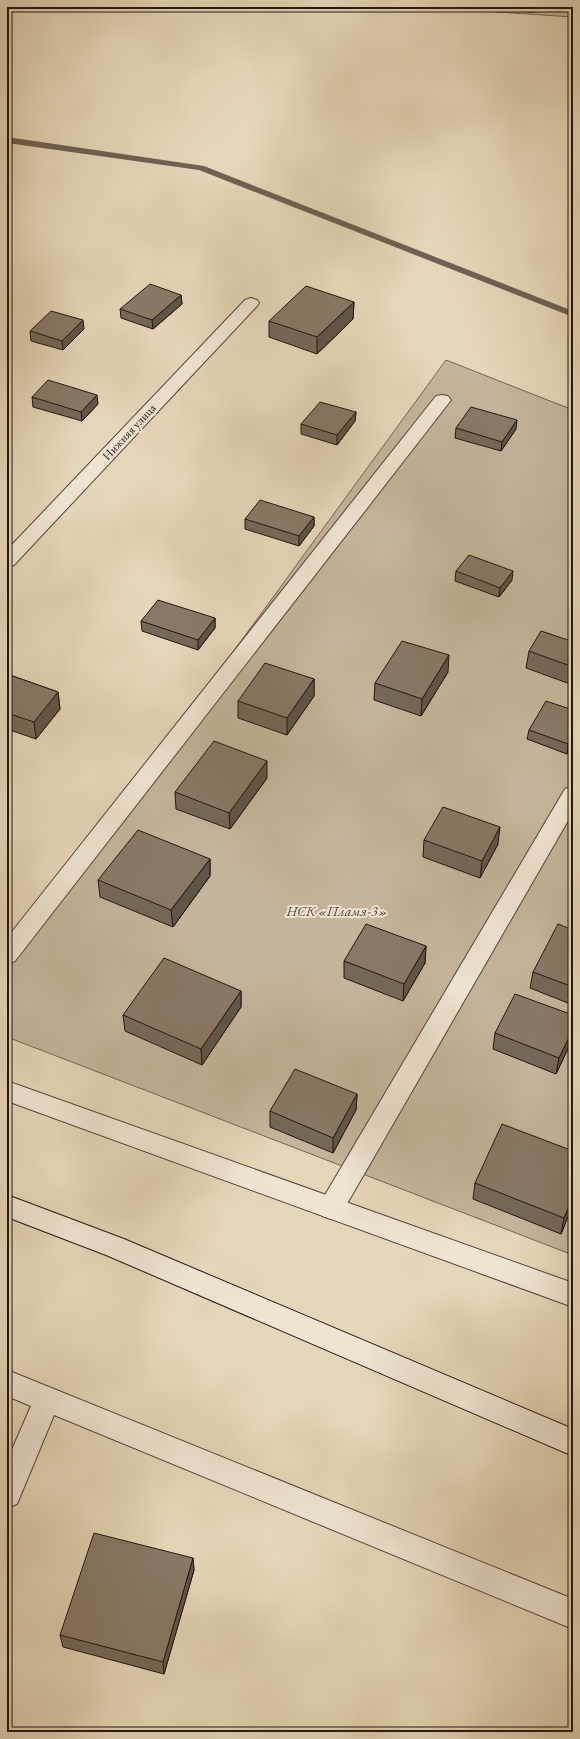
<svg xmlns="http://www.w3.org/2000/svg" width="580" height="1739" font-family="'EB Garamond',serif">
  <rect width="100%" height="100%" fill="#e6d6b9"/>
  <filter id="stains"><feTurbulence type="fractalNoise" baseFrequency=".005" numOctaves="4"/><feColorMatrix values="0 0 0 0 .2 0 0 0 0 .09 0 0 0 0 .02 0 0 0 .5 -.17"/></filter>
  <radialGradient id="worn" r=".72"><stop offset=".6" stop-color="#630" stop-opacity="0"/><stop offset="1" stop-color="#630" stop-opacity=".3"/></radialGradient>
  <!-- green -->
  <g fill="#c5b59c" stroke="#746556">
    <path d="M472 7H573V17L496 12Z"/>
    <path d="M446 360 573 410V1255L7 1037V962Z"/>
  </g>
  <g fill="none" stroke-linecap="round" stroke-linejoin="round">
    <!-- stream -->
    <path fill="#706152" fill-rule="evenodd" d="M7 137 204 166 573 311V317L199 170 7 143Z"/>
    <defs>
      <g id="lane">
        <path d="M518 7H547L545 10 531 12 520 10Z"/>
        <path d="M442 395 448 396 451 400 448 404 15 961 7 964V938L436 396Z"/>
        <path d="M573 786V812L340 1216 331 1219 322 1216 318 1208 322 1200 565 789Z"/>
      </g>
      <g id="street">
        <path d="M251 298 257 300 259 303 257 306 14 565 7 567V550L245 300Z"/>
        <path d="M7 1081 573 1283V1307L7 1101Z"/>
        <path d="M7 1370 573 1599V1629L54 1415 17 1504 7 1508V1461L31 1406 7 1396Z"/>
      </g>
      <path id="secondary" d="M7 1195 124 1239 573 1429V1456L106 1255 7 1217Z"/>
    </defs>
    <!-- lane casing -->
    <use href="#lane" stroke="#54453a" stroke-width="2"/>
    <!-- street casing -->
    <use href="#street" stroke="#54453a" stroke-width="2"/>
    <!-- secondary casing -->
    <use href="#secondary" stroke="#23150f" stroke-width="2"/>
    <!-- lane -->
    <use href="#lane" fill="#efe4d2" fill-rule="evenodd"/>
    <!-- street -->
    <use href="#street" fill="#efe4d2" fill-rule="evenodd"/>
    <!-- secondary -->
    <use href="#secondary" fill="#efe4d2" fill-rule="evenodd"/>
  </g>
  <!-- wall -->
  <g fill="#756859" stroke="#23150f">
    <path d="M181 295 182 304 153 329 121 318 120 309Z"/>
    <path d="M354 302 353 319 317 354 269 337V321Z"/>
    <path d="M84 329 63 350 31 341 30 331Z"/>
    <path d="M32 397 98 404 82 421 33 407Z"/>
    <path d="M356 412 355 421 337 445 301 434V424Z"/>
    <path d="M456 428 516 429 501 451 455 438Z"/>
    <path d="M314 517V526L299 546 245 529V519Z"/>
    <path d="M456 571 512 580 499 597 455 581Z"/>
    <path d="M215 618V628L198 650 142 631 141 621Z"/>
    <path d="M573 639V685L526 668 529 651 571 641Z"/>
    <path d="M448 672 421 716 374 700 375 683Z"/>
    <path d="M7 674 58 692 60 709 36 739 7 729Z"/>
    <path d="M314 679V696L287 735 238 718V701Z"/>
    <path d="M573 710V743L567 754 527 739 529 730Z"/>
    <path d="M267 778 230 829 176 809 175 792Z"/>
    <path d="M424 840 498 844 480 878 423 857Z"/>
    <path d="M210 859V876L173 927 100 897 98 880Z"/>
    <path d="M573 930V1005L530 988 533 972Z"/>
    <path d="M426 946 425 963 403 1001 344 978V961Z"/>
    <path d="M241 991V1007L202 1065 125 1031 123 1015Z"/>
    <path d="M573 1015V1038L556 1074 493 1049 495 1033Z"/>
    <path d="M357 1094 356 1110 333 1153 270 1127V1111Z"/>
    <path d="M573 1151V1204L561 1234 473 1199 475 1183Z"/>
    <path d="M193 1558 194 1570 164 1674 63 1647 60 1635Z"/>
  </g>
  <!-- shaded-wall -->
  <g fill="#5f5548" stroke="#23150f">
    <path d="M181 295 182 304 153 329 152 320Z"/>
    <path d="M354 302 353 319 317 354V337Z"/>
    <path d="M83 320 84 329 63 350 62 341Z"/>
    <path d="M97 395 98 404 82 421 81 412Z"/>
    <path d="M356 412 355 421 337 445V435Z"/>
    <path d="M517 420 516 429 501 451 502 442Z"/>
    <path d="M314 517V526L299 546V536Z"/>
    <path d="M513 571 512 580 499 597 500 588Z"/>
    <path d="M215 618V628L198 650V640Z"/>
    <path d="M449 655 448 672 421 716 422 699Z"/>
    <path d="M314 679V696L287 735V718Z"/>
    <path d="M58 692 60 709 36 739 34 722Z"/>
    <path d="M573 736V743L567 754 568 744Z"/>
    <path d="M267 761V778L230 829 229 813Z"/>
    <path d="M500 827 498 844 480 878 482 861Z"/>
    <path d="M210 859V876L173 927 171 910Z"/>
    <path d="M426 946 425 963 403 1001 404 984Z"/>
    <path d="M241 991V1007L202 1065 201 1049Z"/>
    <path d="M573 1029V1038L556 1074 559 1058Z"/>
    <path d="M357 1094 356 1110 333 1153V1138Z"/>
    <path d="M573 1197V1204L561 1234 564 1218Z"/>
    <path d="M193 1558 194 1570 164 1674 163 1662Z"/>
  </g>
  <!-- building -->
  <g fill="#887967" stroke="#23150f">
    <path d="M150 284 181 295 152 320 120 309Z"/>
    <path d="M306 286 354 302 317 337 269 321Z"/>
    <path d="M51 311 83 320 62 341 30 331Z"/>
    <path d="M48 380 97 395 81 412 32 397Z"/>
    <path d="M320 402 356 412 337 435 301 424Z"/>
    <path d="M471 407 517 420 502 442 456 428Z"/>
    <path d="M260 500 314 517 299 536 245 519Z"/>
    <path d="M469 555 513 571 500 588 456 571Z"/>
    <path d="M158 600 215 618 198 640 141 621Z"/>
    <path d="M541 631 571 641 573 639V667L529 651Z"/>
    <path d="M402 641 449 655 422 699 375 683Z"/>
    <path d="M265 663 314 679 287 718 238 701Z"/>
    <path d="M7 674 58 692 34 722 7 713Z"/>
    <path d="M546 701 573 710V736L568 744 529 730Z"/>
    <path d="M214 741 267 761 229 813 175 792Z"/>
    <path d="M443 807 500 827 482 861 424 840Z"/>
    <path d="M138 830 210 859 171 910 98 880Z"/>
    <path d="M366 924 426 946 404 984 344 961Z"/>
    <path d="M558 924 573 930V987L533 972Z"/>
    <path d="M164 958 241 991 201 1049 123 1015Z"/>
    <path d="M515 994 573 1015V1029L559 1058 495 1033Z"/>
    <path d="M295 1069 357 1094 333 1138 270 1111Z"/>
    <path d="M502 1124 573 1151V1197L564 1218 475 1183Z"/>
    <path d="M94 1533 193 1558 163 1662 60 1635Z"/>
  </g>
  <g text-anchor="middle" stroke-width="4" stroke-linejoin="round" paint-order="stroke">
    <!-- far-street labels -->
    <g font-size="12" fill="#23150f" stroke="#efe4d2">
      <text transform="translate(129 432) rotate(-47)" y="4">Нижняя улица</text>
    </g>
    <!-- park labels -->
    <g font-size="14" font-style="italic" fill="#544539" stroke="#efe4d2">
      <text x="337" y="916">НСК «Пламя-3»</text>
    </g>
  </g>
  <!-- margin -->
  <rect width="580" height="1739" fill="none" stroke="#e6d6b9" stroke-width="24"/>
  <rect x="8" y="8" width="564" height="1723" fill="none" stroke="#23150f" stroke-width="2"/>
  <rect x="12" y="12" width="556" height="1715" fill="none" stroke="#23150f"/>
  <rect width="100%" height="100%" filter="url(#stains)"/>
  <rect width="100%" height="100%" fill="url(#worn)"/>
</svg>
